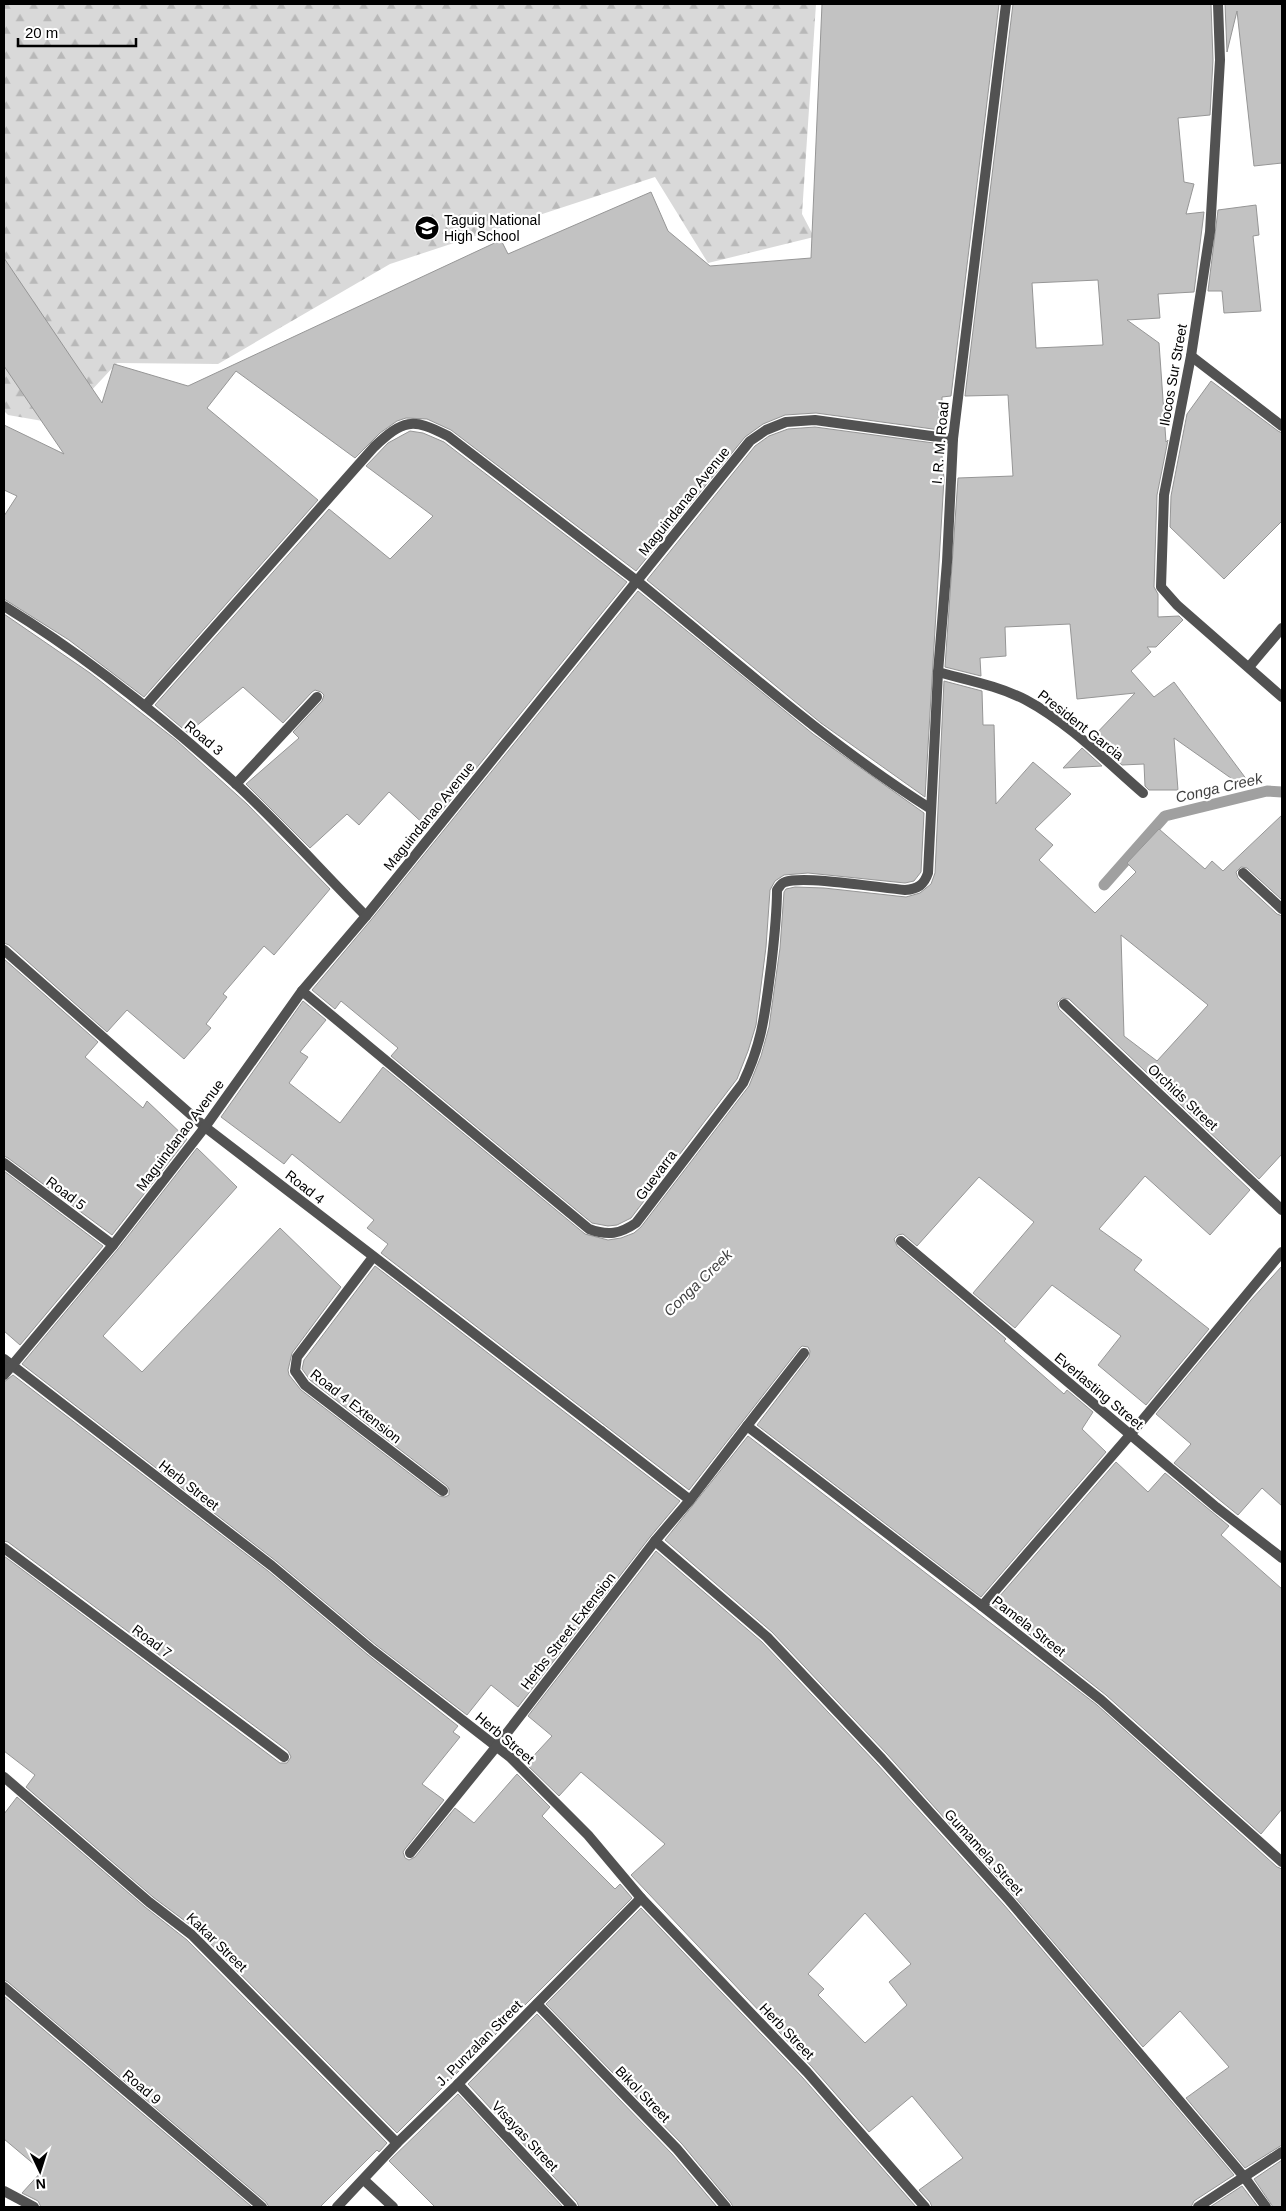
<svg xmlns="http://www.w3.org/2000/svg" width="1286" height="2211" font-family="Arial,sans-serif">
  <defs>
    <pattern id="forest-firs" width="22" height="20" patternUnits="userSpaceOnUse" patternTransform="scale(1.25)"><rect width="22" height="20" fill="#d9d9d9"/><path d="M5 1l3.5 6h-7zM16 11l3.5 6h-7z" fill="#b8b8b8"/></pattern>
  </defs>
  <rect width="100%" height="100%" fill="#fff"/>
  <!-- forest -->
  <path fill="url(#forest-firs)" d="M4 4H816L802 214 814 237 708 263 655 177 390 264 218 364 117 363 60 424 8 415 4 411Z"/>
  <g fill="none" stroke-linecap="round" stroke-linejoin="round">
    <!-- stream -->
    <path stroke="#a0a0a0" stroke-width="11" d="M1104 885 1165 816 1267 791 1282 792"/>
  </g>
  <!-- building -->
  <g fill="#c2c2c2" stroke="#969696" fill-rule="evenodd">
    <path d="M822 4H999L951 396 942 397V412H938L940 430 816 413 785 415 763 424 745 437 636 571 451 430 427 419 406 418 397 421 380 433 355 458 236 371 207 408 318 500 144 697 69 640 4 599V516L17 496 4 490V425L64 454 4 366V258L102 403 114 364 188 386 501 240 508 254 651 192 668 231 710 266 811 258Z"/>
    <path d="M1013 4H1211L1213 60 1210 115 1178 118 1184 182 1194 184 1186 214 1204 212 1194 292 1158 294 1160 318 1127 320 1159 343 1166 442 1168 440 1157 495 1154 587 1158 594V617L1179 616 1183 620 1156 647H1147L1151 652 1131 671 1154 697 1174 682 1250 784 1245 788 1174 738 1178 790H1149L1145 786 1144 764 1122 765 1092 738 1135 693 1077 699 1070 624 1005 627 1006 656 980 658 981 676 945 667 958 478 1013 476 1008 395 965 396ZM1098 280 1103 345 1036 348 1032 283Z"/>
    <path d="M1225 4H1282V163L1254 166 1237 11 1227 52Z"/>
    <path d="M1256 205 1259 235 1253 236 1261 311 1224 313 1222 291H1208L1218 210Z"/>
    <path d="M1211 381 1278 431 1282 433V521L1224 579 1170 527 1171 496 1187 414Z"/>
    <path d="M815 427 941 444 944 479 925 797 821 723 647 580 755 446 769 436 788 429Z"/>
    <path d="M410 431 423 433 444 442 627 582 428 828 389 792 359 825 347 814 310 848 246 784 299 738 293 732 322 701 324 695 321 692 315 690 312 692 283 723 243 687 188 733 155 705 329 509 390 559 433 516 366 466 388 443Z"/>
    <path d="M638 591 813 734 924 813 921 872 914 881 905 883 808 873 784 875 775 881 770 890 766 947 756 1025 748 1051 737 1079 631 1218 617 1225 608 1226 592 1223 391 1056 398 1048 341 1001 335 1009 312 990 371 920Z"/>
    <path d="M4 614 90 673 176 740 247 804 330 889 274 955 264 946 223 994 227 997 206 1024 211 1028 184 1059 127 1010 107 1032 9 945 4 943Z"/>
    <path d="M944 681 982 691 983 725H994L996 804 1033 762 1071 794 1035 829 1053 845 1039 860 1095 913 1136 872 1127 863 1159 829 1205 869 1212 861 1223 871 1282 815V900L1247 868 1241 867 1236 872 1238 878 1277 914 1282 916V1154L1259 1179 1069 999 1062 998 1057 1003 1059 1009 1250 1190 1210 1235 1145 1176 1099 1229 1142 1260 1134 1270 1209 1329 1146 1405 1098 1365 1121 1336 1052 1285 1015 1328 973 1293 1034 1222 979 1177 917 1246 903 1234 898 1235 894 1239 897 1246 1006 1339 1004 1341 1064 1394 1067 1390 1093 1412 1082 1429 1106 1452 981 1597 757 1425 809 1357 810 1351 808 1347 802 1346 799 1349 689 1490 381 1253 388 1244 367 1228 374 1220 292 1154 284 1164 221 1117 303 1001 326 1020 300 1052 308 1057 289 1083 340 1123 383 1067 585 1234 608 1240 621 1238 634 1233 641 1227 749 1086 761 1056 769 1027 780 948 784 892 786 889 795 887 824 888 906 897 920 893 931 884 935 873ZM1121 935 1208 1005 1157 1061 1124 1036Z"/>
    <path d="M1082 748 1102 766 1063 768Z"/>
    <path d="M4 959 98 1042 85 1057 143 1108 147 1101 187 1139 112 1235 8 1158 4 1156Z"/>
    <path d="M197 1148 237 1187 103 1336 142 1372 280 1228 341 1287 292 1353 288 1370 289 1375 301 1390 439 1496 445 1497 449 1495V1489L447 1486 310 1380 302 1369 304 1360 375 1266 680 1501 650 1537 518 1707 491 1685 467 1715 376 1645 276 1561 22 1364 118 1249Z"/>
    <path d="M4 1171 103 1246 20 1345 4 1331Z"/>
    <path d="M1282 1266V1506L1262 1488 1238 1515 1174 1463 1191 1444 1156 1414 1251 1300Z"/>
    <path d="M13 1375 268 1571 368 1655 458 1726 453 1732 460 1737 422 1784 444 1800 405 1849 403 1852 405 1858 409 1860 415 1857 455 1808 474 1823 517 1774 550 1807 542 1816 615 1889 620 1884 632 1898 397 2133 197 1930 153 1897 26 1787 35 1775 4 1751V1556L280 1763H287L291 1757 288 1751 8 1542 4 1541V1382Z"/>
    <path d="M748 1436 1097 1705 1277 1867 1282 1869V2145L1245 2168 1186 2098 1229 2067 1180 2011 1143 2047 1014 1896 887 1754 772 1632 665 1540Z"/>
    <path d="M1116 1462 1148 1492 1165 1473 1229 1526 1221 1535 1282 1589V1809L1261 1834 1106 1695 992 1605Z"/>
    <path d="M656 1551 762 1642 877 1764 1004 1905 1234 2175 1194 2201 1191 2207H932L930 2202 919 2190 963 2158 912 2096 869 2132 812 2067 631 1875 665 1844 581 1772 559 1796 526 1764 552 1736 528 1716ZM865 1913 911 1964 889 1982 907 2005 865 2043 818 1995 824 1989 808 1974Z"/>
    <path d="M17 1797 145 1907 187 1940 387 2143 379 2152 377 2150 320 2207H269L266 2202 8 1982 4 1980V1814Z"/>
    <path d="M641 1908 802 2077 916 2207H733L731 2203 682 2144 546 2004Z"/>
    <path d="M4 1996 252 2207H41L38 2201 22 2193 42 2171 4 2139Z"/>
    <path d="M537 2014 672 2154 717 2207H579L577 2202 468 2084Z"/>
    <path d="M458 2094 563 2207H435L389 2161Z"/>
    <path d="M1282 2160V2207H1273L1254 2179Z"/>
    <path d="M1242 2186 1258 2207H1210Z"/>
  </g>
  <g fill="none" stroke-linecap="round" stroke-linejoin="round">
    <!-- service -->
    <g stroke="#525252" stroke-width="10">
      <path d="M236 784 317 697"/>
      <path d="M747 1426 804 1353"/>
      <path d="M601 1431 690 1500"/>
    </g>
    <!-- pedestrian -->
    <path stroke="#525252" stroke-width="10" d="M145 706 374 447C403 420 412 417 448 436L637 581"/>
    <!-- minor -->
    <g stroke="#525252" stroke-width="10">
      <path d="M1218 4 1220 60 1210 232 1191 356 1164 495 1161 587 1177 605 1282 697"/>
      <path d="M1191 356 1282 426"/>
      <path d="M637 581C733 659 826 743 931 809"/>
      <path d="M4 606C87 657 163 718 235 783 281 825 322 872 366 916"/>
      <path d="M1249 667 1282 628"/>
      <path d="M938 672C967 680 999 686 1026 700 1069 723 1106 761 1143 793"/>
      <path d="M1243 873 1282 909"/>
      <path d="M4 950 205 1127 601 1431"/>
      <path d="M302 991 589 1229C608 1236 620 1234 636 1223L743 1083C763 1041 765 1012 771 967 774 941 777 916 777 890 780 886 781 883 785 882 804 875 881 888 905 890 918 889 924 885 928 873L938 672 947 562 953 439 1006 4"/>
      <path d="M1064 1004 1282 1210"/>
      <path d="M4 1163 113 1245"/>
      <path d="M901 1241 1216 1507 1282 1558"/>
      <path d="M373 1257 297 1357 295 1371 305 1385 443 1491"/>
      <path d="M4 1359 272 1566 372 1650 510 1757 588 1835 641 1898 807 2072 925 2207"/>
      <path d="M4 1375 113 1245 205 1127 302 991 366 916 750 441 766 430 786 422 815 420 953 439"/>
      <path d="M655 1541 767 1637 882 1759 1009 1900 1245 2178 1266 2207"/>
      <path d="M4 1548 284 1757"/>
      <path d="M982 1606 1130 1435 1282 1252"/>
      <path d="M4 1777 149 1902 192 1935 397 2143"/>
      <path d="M410 1853 496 1747 655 1541 690 1500 747 1426 982 1606 1101 1700 1282 1862"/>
      <path d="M4 1987 262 2207"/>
      <path d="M537 2004 677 2149 726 2207"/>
      <path d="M458 2084 572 2207"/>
      <path d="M364 2180 393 2207"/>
      <path d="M4 2191 34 2207"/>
      <path d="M337 2207 397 2143 458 2084 641 1898"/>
      <path d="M1198 2207 1282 2152"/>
    </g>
  </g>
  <!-- icons -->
  <defs>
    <symbol id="school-disc" viewBox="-11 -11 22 22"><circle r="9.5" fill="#000" stroke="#fff"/><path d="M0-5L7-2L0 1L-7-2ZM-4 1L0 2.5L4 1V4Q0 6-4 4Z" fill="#fff"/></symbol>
  </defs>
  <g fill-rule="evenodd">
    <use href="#school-disc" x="413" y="214" width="28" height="28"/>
  </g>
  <g text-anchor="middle" stroke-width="4.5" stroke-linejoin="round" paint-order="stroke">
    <!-- poi labels -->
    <g font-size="14" fill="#000" stroke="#fff" text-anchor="start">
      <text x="444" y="225">Taguig National<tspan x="444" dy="16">High School</tspan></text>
    </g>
    <!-- street labels -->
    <g font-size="14" fill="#000" stroke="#fff">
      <text transform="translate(1173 375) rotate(-80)" y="5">Ilocos Sur Street</text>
      <text transform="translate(940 443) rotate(-85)" y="5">I. R. M. Road</text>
      <text transform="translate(684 501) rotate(-51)" y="5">Maguindanao Avenue</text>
      <text transform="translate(1081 725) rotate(38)" y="5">President Garcia</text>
      <text transform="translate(204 738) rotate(40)" y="5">Road 3</text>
      <text transform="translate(429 816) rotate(-51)" y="5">Maguindanao Avenue</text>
      <text transform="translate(1183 1097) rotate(43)" y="5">Orchids Street</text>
      <text transform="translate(180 1135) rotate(-53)" y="5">Maguindanao Avenue</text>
      <text transform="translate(656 1175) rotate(-53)" y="5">Guevarra</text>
      <text transform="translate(305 1187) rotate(38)" y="5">Road 4</text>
      <text transform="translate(66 1193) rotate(37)" y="5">Road 5</text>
      <text transform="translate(1099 1391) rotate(40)" y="5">Everlasting Street</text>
      <text transform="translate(356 1406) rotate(38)" y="5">Road 4 Extension</text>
      <text transform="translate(189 1485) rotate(38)" y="5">Herb Street</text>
      <text transform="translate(1029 1626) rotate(38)" y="5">Pamela Street</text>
      <text transform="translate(568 1631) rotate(-52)" y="5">Herbs Street Extension</text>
      <text transform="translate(152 1641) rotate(37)" y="5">Road 7</text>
      <text transform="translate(505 1738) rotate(40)" y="5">Herb Street</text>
      <text transform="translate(984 1852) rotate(48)" y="5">Gumamela Street</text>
      <text transform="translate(217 1942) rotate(44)" y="5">Kakar Street</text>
      <text transform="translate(787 2031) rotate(46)" y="5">Herb Street</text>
      <text transform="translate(479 2043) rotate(-45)" y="5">J. Punzalan Street</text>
      <text transform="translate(142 2087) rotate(40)" y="5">Road 9</text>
      <text transform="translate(643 2094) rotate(46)" y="5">Bikol Street</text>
      <text transform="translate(525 2136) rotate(47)" y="5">Visayas Street</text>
    </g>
    <!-- water labels -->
    <g font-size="15" font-style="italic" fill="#414141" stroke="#fff">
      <text transform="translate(1219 788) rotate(-13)" y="5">Conga Creek</text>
      <text transform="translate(698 1283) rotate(-44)" y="5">Conga Creek</text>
    </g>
  </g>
  <!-- border -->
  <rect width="1286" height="2211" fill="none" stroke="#000000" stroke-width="10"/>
  <!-- north arrow -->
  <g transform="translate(40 2171) rotate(176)" stroke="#ffffff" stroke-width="4" paint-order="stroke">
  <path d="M0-4L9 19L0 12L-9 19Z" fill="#000000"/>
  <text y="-8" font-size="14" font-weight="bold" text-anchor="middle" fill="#000000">N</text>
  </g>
  <!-- scale -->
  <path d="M18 38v8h118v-8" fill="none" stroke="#000000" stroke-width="2.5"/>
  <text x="25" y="38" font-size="15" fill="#000000" stroke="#ffffff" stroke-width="4" paint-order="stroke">20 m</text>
</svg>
